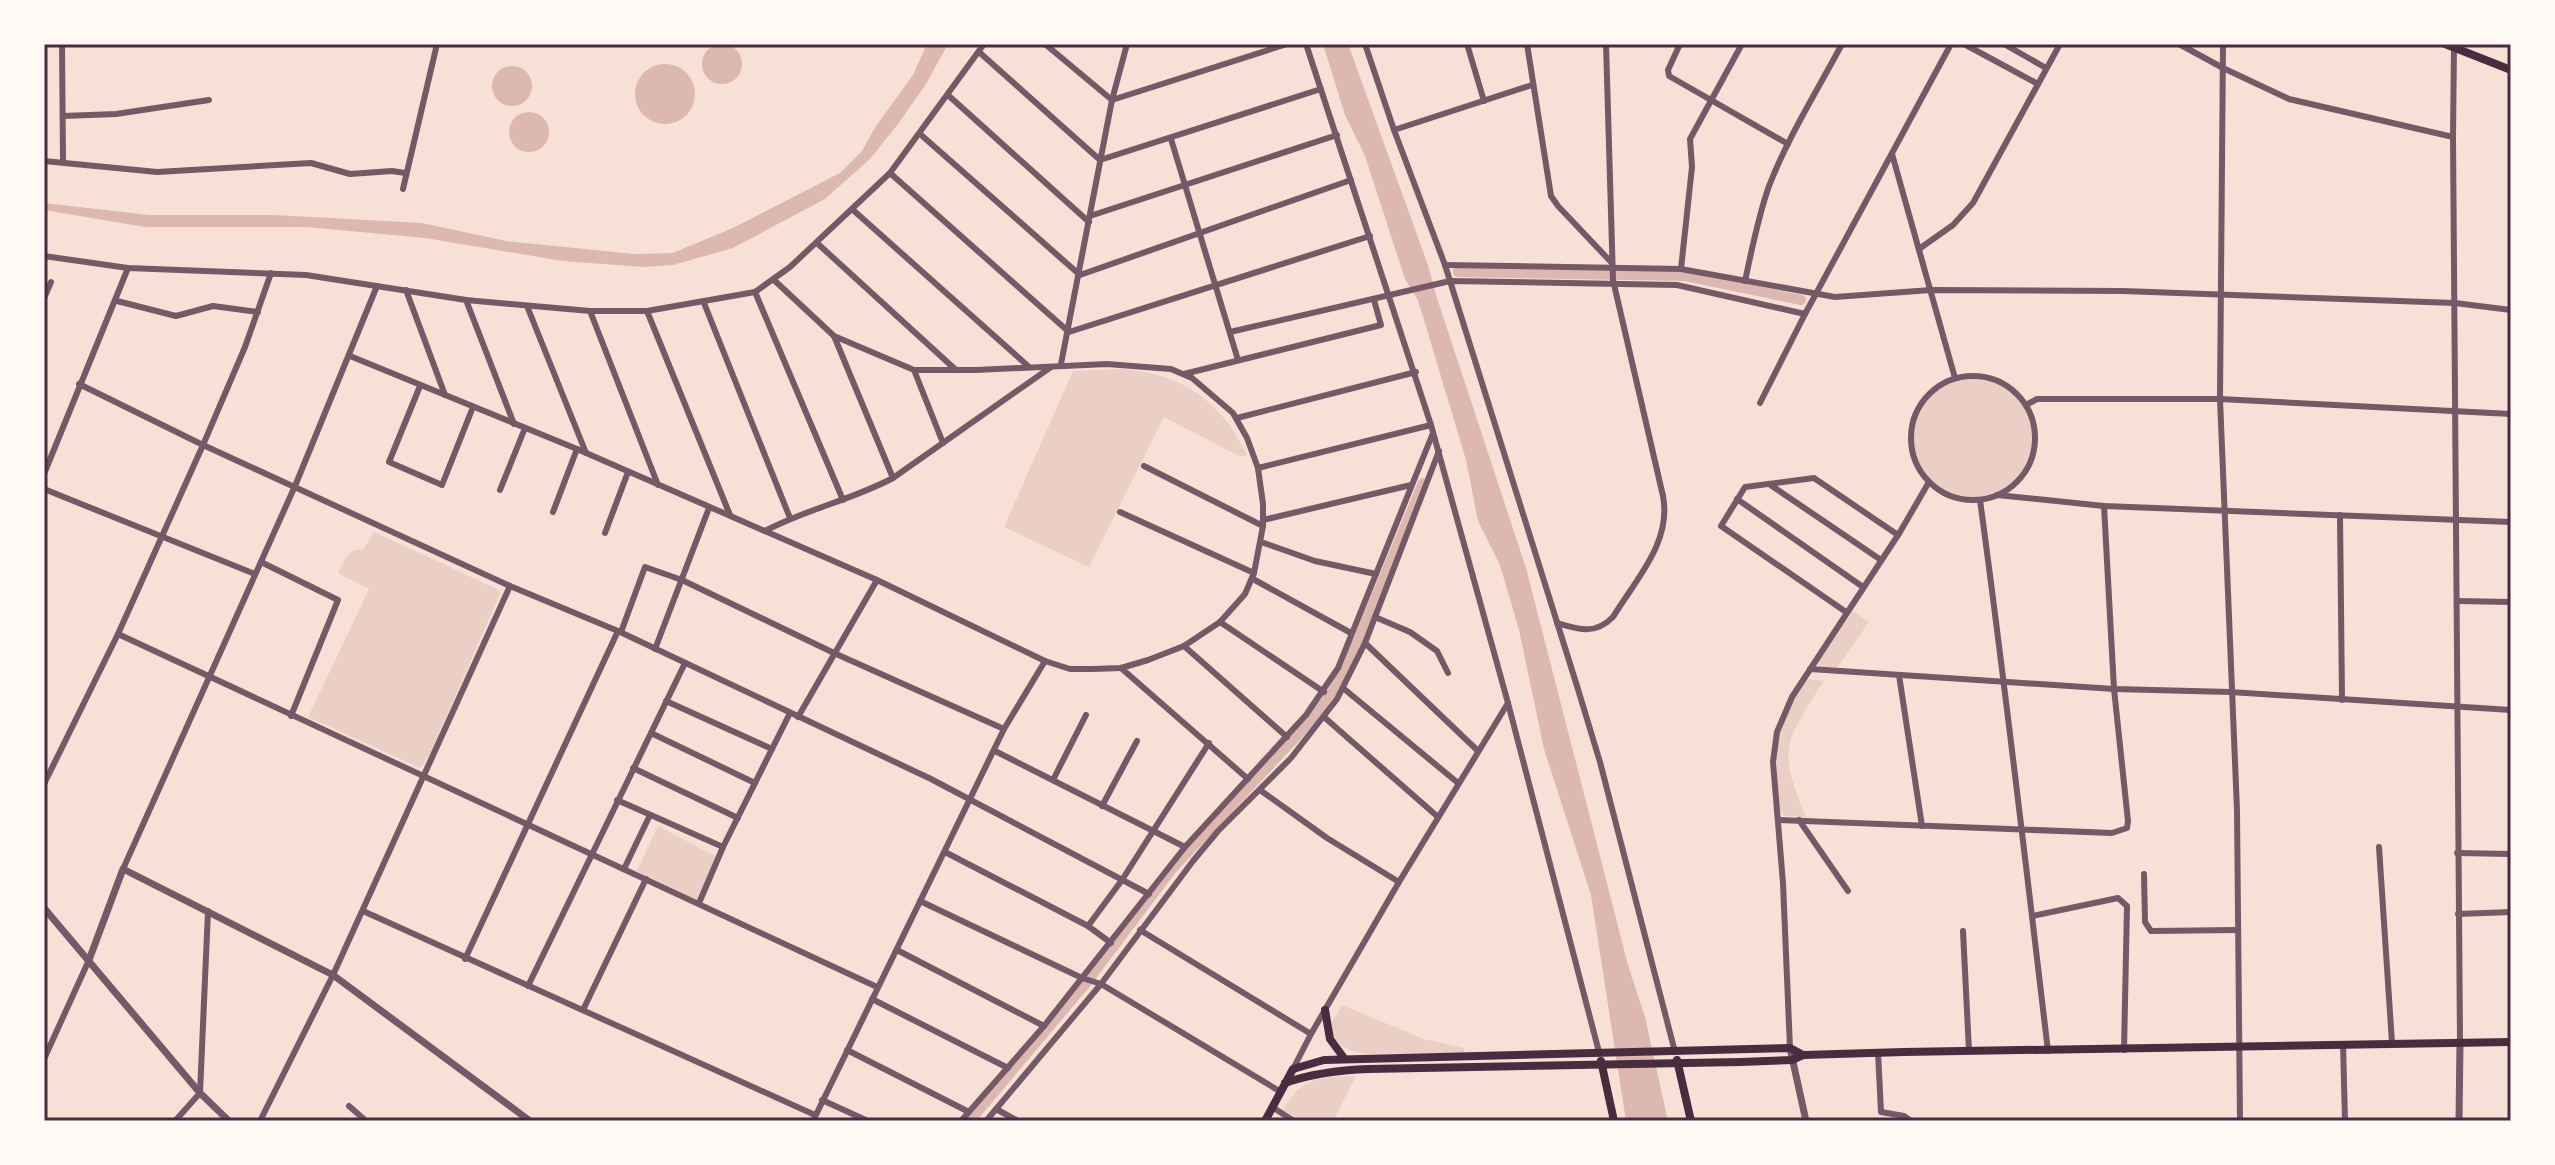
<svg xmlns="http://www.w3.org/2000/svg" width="2555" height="1165" font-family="'DM Sans',sans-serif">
  <rect width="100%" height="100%" fill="#f7e1d7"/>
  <!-- green -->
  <g fill="#ebcfc5">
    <path d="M1121 369C1182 373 1221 401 1247 455L1241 457 1164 417 1089 567 1004 527 1073 371Z"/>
    <circle cx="1973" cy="438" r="62"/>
    <path d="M374 532 497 589 500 594 430 754 420 768 308 717 369 589 338 573C344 562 348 547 363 550Z"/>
    <path d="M1853 611 1869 622 1837 668 1818 666 1819 660Z"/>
    <path d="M1807 679 1824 681C1785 742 1777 748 1806 817L1784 816 1780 810C1775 760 1772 720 1807 679Z"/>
    <path d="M658 826 717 857 697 900 637 871Z"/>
    <path d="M1342 1005 1424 1039 1464 1048V1053L1366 1054C1351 1052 1327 1043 1332 1023 1334 1017 1339 1011 1342 1005Z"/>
    <path d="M1356 1076 1333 1121H1301L1283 1110C1303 1075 1319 1078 1356 1076Z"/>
  </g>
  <!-- water -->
  <g fill="#dcb8b0">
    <circle cx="722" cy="64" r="20"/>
    <path d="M927 44H948L926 84 898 124 870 159 825 199 733 248 673 265 644 267 563 261 425 238 307 227H145L44 210V203L149 215H275L422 223 506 241 634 254 673 253 735 227 840 173 862 151 876 126 913 75Z"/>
    <path d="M1323 44H1348L1428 265 1436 295 1526 568 1628 965 1645 1017 1668 1121H1626L1591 895 1544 749 1519 630 1500 565 1478 521 1466 460 1418 300 1405 279 1365 156 1345 115Z"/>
    <circle cx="665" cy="94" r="30"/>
    <circle cx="512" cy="86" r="20"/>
    <circle cx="529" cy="132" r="20"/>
  </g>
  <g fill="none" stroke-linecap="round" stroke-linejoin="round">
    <!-- canal -->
    <g stroke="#dcb8b0" stroke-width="10">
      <path d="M1458 272 1685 276 1801 300"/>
      <path d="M970 1121 1087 982 1172 869 1310 722 1335 688 1358 640 1423 483"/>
    </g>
    <!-- minor -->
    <g stroke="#755966" stroke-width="6">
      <path d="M62 44 63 161"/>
      <path d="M1045 44 1112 100 1287 44"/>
      <path d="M1306 44 1431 425 1508 703 1599 1052"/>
      <path d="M1365 44 1394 130 1445 265 1577 686 1600 762 1675 1052"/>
      <path d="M1467 44 1484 101"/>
      <path d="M1527 44 1551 196 1558 206 1611 262"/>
      <path d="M1680 44 1668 70 1669 76 1788 144"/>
      <path d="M1964 44 2038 84"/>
      <path d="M2004 44 2046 68"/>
      <path d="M2179 44 2223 68 2289 99 2453 137"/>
      <path d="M2223 44 2220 399 2237 810 2240 1121"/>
      <path d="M2454 44 2453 137 2460 1042"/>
      <path d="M979 52 1100 160 1321 89"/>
      <path d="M949 96 1089 222"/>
      <path d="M63 116 116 114 209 100"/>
      <path d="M1394 130 1532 85"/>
      <path d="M920 134 1080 275 1351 180"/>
      <path d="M1171 139 1238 360"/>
      <path d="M1892 154 1955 378"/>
      <path d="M44 161 157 172 311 163 350 174 392 171 405 173"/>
      <path d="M890 173 1069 332 1370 236"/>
      <path d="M403 189 437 44"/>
      <path d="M853 210 1028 366"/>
      <path d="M1090 216 1337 135"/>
      <path d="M817 243 956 370"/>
      <path d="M1919 249 1953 225 1973 203 2060 44"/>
      <path d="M44 256 128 268 306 275 466 300 590 311H647L755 292 790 267 890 173 984 44"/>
      <path d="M1445 265 1681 269 1835 297 1931 290 2123 291 2455 303 2511 310"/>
      <path d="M1681 269 1692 167 1690 139 1742 44"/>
      <path d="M1745 281C1752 249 1758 217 1769 186 1788 137 1817 91 1842 44"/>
      <path d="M406 290 445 395"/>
      <path d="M755 292 843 500"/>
      <path d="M44 298 51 282"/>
      <path d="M466 300 514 424"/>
      <path d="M117 301 176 316 213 306 258 312"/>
      <path d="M704 303 790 518"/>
      <path d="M527 306 586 453"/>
      <path d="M590 311 658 485"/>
      <path d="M647 311 730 515"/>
      <path d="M1230 332 1450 281 1677 285 1805 314 1951 44"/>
      <path d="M834 336 893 478"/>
      <path d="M350 356 577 449 877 580 1045 661 1070 669H1093L1121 668 1148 660 1184 646 1220 622 1245 594 1254 573 1263 526V504L1258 468 1247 438 1233 413 1192 378 1171 369 1107 364 976 370H914L834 336 774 280"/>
      <path d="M1061 364 1112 100 1127 44"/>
      <path d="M914 370 943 443"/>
      <path d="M1184 374 1381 325 1374 300"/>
      <circle cx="1973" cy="438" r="62"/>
      <path d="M79 384 203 445 510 586 618 631 931 779 1149 894"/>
      <path d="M420 386 389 462 442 485 473 407"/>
      <path d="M1760 403 1805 314"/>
      <path d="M2026 405 2037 399H2220L2511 414"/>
      <path d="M1237 418 1416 372"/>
      <path d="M1144 466 1263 526"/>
      <path d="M1258 468 1431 425"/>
      <path d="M44 474 128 268"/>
      <path d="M1769 484 1881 560"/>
      <path d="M44 489 255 574"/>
      <path d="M500 490 525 428"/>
      <path d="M1997 495 2104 506 2511 522"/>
      <path d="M1737 499 1863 587"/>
      <path d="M1980 500C2005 683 2026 867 2048 1051"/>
      <path d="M553 512 577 449"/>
      <path d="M1120 512 1254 573"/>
      <path d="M2340 515 2342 700"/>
      <path d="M1263 520 1411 485"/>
      <path d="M765 531C806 509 852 500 893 478L1051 367"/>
      <path d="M605 533 628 472"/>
      <path d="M1261 542 1315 561 1376 574"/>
      <path d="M261 562 338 600 291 716"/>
      <path d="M1253 579 1351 633"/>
      <path d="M2458 601 2511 602"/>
      <path d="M1846 612 1721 526 1745 487 1814 478 1898 535"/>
      <path d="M1375 617 1410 632 1437 651 1448 673"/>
      <path d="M1220 622 1324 692"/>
      <path d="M1557 623C1580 630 1595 635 1613 617 1636 579 1672 542 1663 496L1613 280 1606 44"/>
      <path d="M621 632 645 567 682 580 834 653 1004 729"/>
      <path d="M118 634 877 987"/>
      <path d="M1365 643 1477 750"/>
      <path d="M1184 646 1287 737"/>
      <path d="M655 649 709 508"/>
      <path d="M1121 668 1248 779"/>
      <path d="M1810 669 2114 689 2230 692 2511 710"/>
      <path d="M1899 675 1922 826"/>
      <path d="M1343 688 1458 783"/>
      <path d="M666 701 772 749"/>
      <path d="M798 717 877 580"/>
      <path d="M1324 717 1438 817"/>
      <path d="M651 733 755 783"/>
      <path d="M995 751 1185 847"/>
      <path d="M633 768 738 818"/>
      <path d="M1053 780 1086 715"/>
      <path d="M44 784 118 634 203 445 245 347 271 273"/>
      <path d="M1260 790 1327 838 1399 882"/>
      <path d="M617 800 723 847"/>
      <path d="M1102 806 1137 741"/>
      <path d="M1779 820 2112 833 2127 828 2128 821 2114 689 2104 506"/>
      <path d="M1799 820 1848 891"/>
      <path d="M2379 847 2392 1043"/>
      <path d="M945 852 1088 926 1111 943"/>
      <path d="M2457 853 2511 854"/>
      <path d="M123 869 295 486 377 286"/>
      <path d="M624 869 650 815"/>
      <path d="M2144 874 2145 922 2151 931 2237 930"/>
      <path d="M920 901 1082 978 1101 984 1281 1092"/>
      <path d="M699 903 723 847 790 713"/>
      <path d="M363 911 815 1115"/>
      <path d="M2458 914 2511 912"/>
      <path d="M2032 916 2118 898 2127 906 2124 1050"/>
      <path d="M1088 926 1122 880 1209 743"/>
      <path d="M1140 930 1311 1034"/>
      <path d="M1963 931 1969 1051"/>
      <path d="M897 950 1044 1026"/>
      <path d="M465 959 618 631"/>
      <path d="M528 986 685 663"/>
      <path d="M872 999 1008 1068"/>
      <path d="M583 1010 646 879"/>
      <path d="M2343 1044 2345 1121"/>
      <path d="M1790 1048 1783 883 1773 762 1777 732 1792 697 1900 532 1929 482"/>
      <path d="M847 1050 969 1112"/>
      <path d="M1878 1052 1881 1112 1904 1116 1911 1121"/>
      <path d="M44 1059 89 960"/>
      <path d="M1293 1069 1311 1034 1399 882 1508 703"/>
      <path d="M822 1100 868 1121"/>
      <path d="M349 1106 366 1121"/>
      <path d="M1272 1107 1294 1121"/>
      <path d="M996 1109 1018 1121"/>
      <path d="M175 1121 200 1093 208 911"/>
      <path d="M260 1121 333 975 510 586"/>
      <path d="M813 1121 1004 729 1045 661"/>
      <path d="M961 1121 1044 1026 1185 847 1306 715 1338 668 1433 433"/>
      <path d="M986 1121 1101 984 1193 861 1218 831 1291 758 1337 699 1365 643 1439 451"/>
    </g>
    <!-- tertiary -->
    <g stroke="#755966" stroke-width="7">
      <path d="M44 908 200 1093 229 1121"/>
      <path d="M89 960 123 869 333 975 530 1121"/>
      <path d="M1790 1048 1806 1121"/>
      <path d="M2459 1121 2460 1042"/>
    </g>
    <!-- secondary -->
    <g stroke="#4a2c40" stroke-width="8">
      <path d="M2445 44 2511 70"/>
      <path d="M1325 1010 1330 1039 1344 1058"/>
      <path d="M1677 1060 1691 1121"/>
      <path d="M1601 1061 1614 1121"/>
      <path d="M1285 1083C1313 1073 1339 1070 1369 1069L1741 1062 1792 1060 1803 1055 1904 1052 2511 1042"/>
      <path d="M1265 1121 1293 1069 1324 1060 1790 1048 1803 1055"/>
    </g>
  </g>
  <!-- border -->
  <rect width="2555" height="1165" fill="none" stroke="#fffaf5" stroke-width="92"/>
  <rect x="46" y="46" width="2463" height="1073" fill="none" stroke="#4a2c40" stroke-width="3"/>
</svg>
